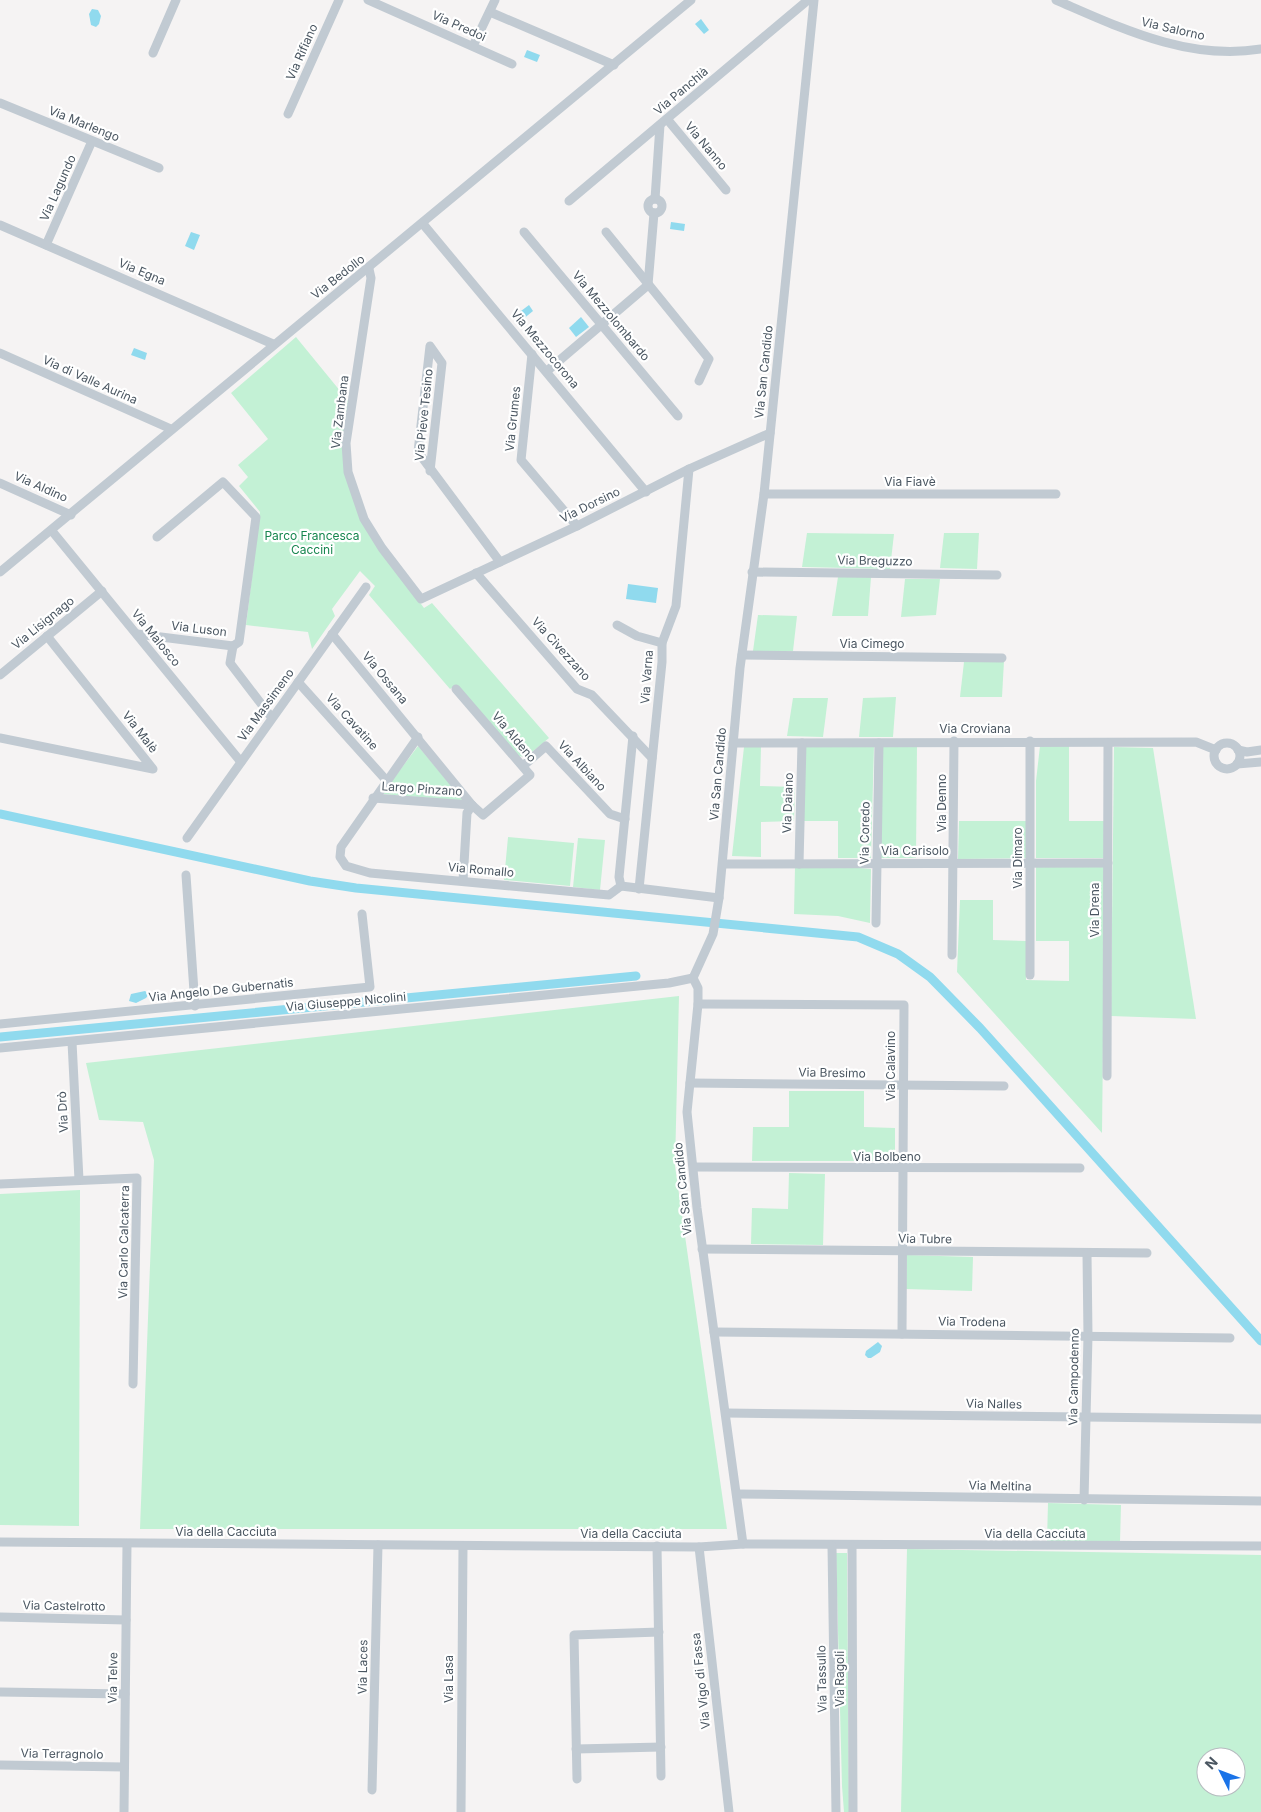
<svg xmlns="http://www.w3.org/2000/svg" width="1261" height="1812" font-family="Inter,sans-serif">
  <rect width="100%" height="100%" fill="#f5f3f3"/>
  <!-- green -->
  <g fill="#c3f1d5" fill-rule="evenodd">
    <path d="M296 337 350 403 345 472 378 546 424 608 432 603 549 738 526 757 518 756 456 685 450 689 369 595 375 586 360 571 332 609 335 616 312 649 308 632 246 625 260 512 239 486 248 477 238 465 268 439 231 393Z"/>
    <path d="M807 533 894 534 890 569 802 567Z"/>
    <path d="M944 533H979L977 569 940 568Z"/>
    <path d="M838 577H871L868 616H832Z"/>
    <path d="M905 579H940L936 615 901 617Z"/>
    <path d="M758 615 797 616 793 651H753Z"/>
    <path d="M1004 661 1002 697H960L964 662Z"/>
    <path d="M896 697 893 737H859L863 698Z"/>
    <path d="M793 698H828L823 737 787 736Z"/>
    <path d="M418 746 464 801 382 794Z"/>
    <path d="M805 746H874L871 858H838V821H803Z"/>
    <path d="M917 746 916 858H880L882 747Z"/>
    <path d="M1040 746H1069V821H1104V858H1036V781Z"/>
    <path d="M744 747H761L760 786 795 787 794 821 761 822V857L732 856Z"/>
    <path d="M1114 747 1153 748 1196 1019 1111 1016Z"/>
    <path d="M959 821H1028V858L958 859Z"/>
    <path d="M508 837 574 843 570 886 504 880Z"/>
    <path d="M578 838 605 840 600 890 573 887Z"/>
    <path d="M838 866 871 869 870 923 838 916 794 914 795 867Z"/>
    <path d="M1036 866H1105L1102 1133 957 972 960 900H993V940L1026 941V980L1069 981V941H1036Z"/>
    <path d="M679 996 675 1166 727 1529H140L154 1160 143 1122 99 1120 86 1063Z"/>
    <path d="M789 1091H864V1127L895 1128V1161H752L753 1127H789Z"/>
    <path d="M789 1173 825 1174 823 1245 751 1244 752 1208 788 1209Z"/>
    <path d="M80 1190 79 1526 0 1525V1194Z"/>
    <path d="M907 1255 973 1257 972 1291 906 1289Z"/>
    <path d="M1048 1503 1121 1505 1120 1542 1047 1541Z"/>
    <path d="M907 1549 1261 1555V1812H901ZM1206 1757H1236V1787H1206Z"/>
    <path d="M836 1553H847L849 1812H844L842 1786Z"/>
  </g>
  <!-- water -->
  <g fill="#90daee">
    <path d="M92 9 98 10 101 16 99 24 96 27 91 25 89 14Z"/>
    <path d="M701 19 709 30 704 34 695 24Z"/>
    <path d="M527 50 540 55 537 62 524 57Z"/>
    <path d="M671 222 685 224 684 231 670 229Z"/>
    <path d="M191 232 200 235 194 250 185 246Z"/>
    <path d="M529 305 533 311 522 320 517 314Z"/>
    <path d="M581 317 589 327 576 337 569 328Z"/>
    <path d="M134 348 147 353 145 360 131 355Z"/>
    <path d="M628 584 658 588 656 603 626 599Z"/>
    <path d="M145 991 149 994 146 998 136 1003 129 1001 131 994Z"/>
    <path d="M878 1342 882 1346 880 1352 871 1358H868L865 1355 866 1351Z"/>
  </g>
  <g fill="none" stroke-linecap="round" stroke-linejoin="round">
    <!-- canal -->
    <g stroke="#90daee" stroke-width="9">
      <path d="M0 814 310 881 356 888 858 937 898 954 930 977 980 1028 1261 1341"/>
      <path d="M0 1037 636 976"/>
    </g>
    <!-- minor -->
    <g stroke="#c1cad2" stroke-width="9">
      <path d="M368 0 512 64"/>
      <path d="M1056 0C1121 28 1188 61 1261 49"/>
      <path d="M490 12 614 65"/>
      <path d="M473 46 495 0"/>
      <path d="M153 53 176 0"/>
      <path d="M0 103 159 168"/>
      <path d="M288 114 339 0"/>
      <path d="M667 119 726 190"/>
      <path d="M655 199 660 125"/>
      <circle cx="655" cy="206" r="7"/>
      <path d="M569 201 808 0"/>
      <path d="M423 224 646 492"/>
      <path d="M0 225 273 344"/>
      <path d="M524 232 678 416"/>
      <path d="M606 232 709 359 699 381"/>
      <path d="M46 245 92 141"/>
      <path d="M369 269 371 278 346 443 348 472 364 519 382 548 421 599 577 526 689 469 770 433"/>
      <path d="M0 353 171 429"/>
      <path d="M532 354 521 460 577 526"/>
      <path d="M547 371 648 285 654 213"/>
      <path d="M430 471 442 363 430 346 418 452 500 562"/>
      <path d="M0 483 71 515"/>
      <path d="M764 494H1056"/>
      <path d="M52 531 241 762"/>
      <path d="M157 537 223 482 256 517 239 642 233 646"/>
      <path d="M0 572 691 0"/>
      <path d="M752 572 997 575"/>
      <path d="M476 573 577 689 592 695 652 758"/>
      <path d="M617 625 637 636 662 643"/>
      <path d="M137 634 233 646"/>
      <path d="M332 634 472 805 483 815 530 775 456 689"/>
      <path d="M233 646 230 663 272 718"/>
      <path d="M742 655 1002 658"/>
      <path d="M0 675 102 591"/>
      <path d="M298 682 386 780"/>
      <path d="M633 736 619 877 621 886 719 898"/>
      <path d="M418 737 341 847 340 857 346 866 370 873 609 895 621 886"/>
      <path d="M0 738 153 769 47 636"/>
      <path d="M733 743 1196 742 1216 750"/>
      <circle cx="1227" cy="756" r="13"/>
      <path d="M1238 750 1247 752 1261 750"/>
      <path d="M1237 764 1261 762"/>
      <path d="M523 766 546 746 610 814 625 819"/>
      <path d="M373 798 472 805"/>
      <path d="M187 838 366 587"/>
      <path d="M723 864 1108 863"/>
      <path d="M799 864 802 743"/>
      <path d="M186 875 195 1006"/>
      <path d="M463 881 467 813 472 805"/>
      <path d="M639 889 662 662V643L676 606 689 469"/>
      <path d="M876 923 879 743"/>
      <path d="M952 955 954 741"/>
      <path d="M1030 975V741"/>
      <path d="M698 1004 904 1005 902 1334"/>
      <path d="M0 1024 370 987 362 914"/>
      <path d="M72 1042 79 1180"/>
      <path d="M0 1048 669 983 693 978"/>
      <path d="M1107 1076 1108 743"/>
      <path d="M690 1083 1004 1086"/>
      <path d="M694 1167 1080 1168"/>
      <path d="M0 1184 137 1178 133 1384"/>
      <path d="M702 1249 1147 1253"/>
      <path d="M714 1332 1230 1338"/>
      <path d="M726 1413 1261 1419"/>
      <path d="M738 1494 1261 1501"/>
      <path d="M1084 1500 1088 1336 1087 1254"/>
      <path d="M0 1542 699 1547 743 1544 1261 1546"/>
      <path d="M743 1544 697 1208 687 1112 698 1004V988L693 978 713 934 719 898 740 668 764 494 814 0"/>
      <path d="M657 1546 661 1776"/>
      <path d="M832 1546 836 1812"/>
      <path d="M852 1546 853 1812"/>
      <path d="M699 1547 729 1812"/>
      <path d="M0 1617 126 1620"/>
      <path d="M0 1692 125 1694"/>
      <path d="M576 1749 661 1747"/>
      <path d="M0 1765 124 1767"/>
      <path d="M577 1779 574 1635 659 1632"/>
      <path d="M372 1790 378 1545"/>
      <path d="M124 1812 127 1544"/>
      <path d="M461 1812 463 1546"/>
    </g>
  </g>
  <g text-anchor="middle" stroke-width="4.5" stroke-linejoin="round" paint-order="stroke">
    <!-- street labels -->
    <g font-size="12" fill="#4a5661" stroke="#fff">
      <text transform="translate(459 26) rotate(24)" y="4">Via Predoi</text>
      <text transform="translate(1173 29) rotate(13)" y="4">Via Salorno</text>
      <text transform="translate(302 52) rotate(-66)" y="4">Via Rifiano</text>
      <text transform="translate(681 91) rotate(-40)" y="4">Via Panchià</text>
      <text transform="translate(84 124) rotate(22)" y="4">Via Marlengo</text>
      <text transform="translate(706 146) rotate(50)" y="4">Via Nanno</text>
      <text transform="translate(58 188) rotate(-66)" y="4">Via Lagundo</text>
      <text transform="translate(142 272) rotate(23)" y="4">Via Egna</text>
      <text transform="translate(338 277) rotate(-38)" y="4">Via Bedollo</text>
      <text transform="translate(611 316) rotate(50)" y="4">Via Mezzolombardo</text>
      <text transform="translate(545 349) rotate(50)" y="4">Via Mezzocorona</text>
      <text transform="translate(764 372) rotate(-84)" y="4">Via San Candido</text>
      <text transform="translate(90 380) rotate(24)" y="4">Via di Valle Aurina</text>
      <text transform="translate(340 412) rotate(-83)" y="4">Via Zambana</text>
      <text transform="translate(424 415) rotate(-84)" y="4">Via Pieve Tesino</text>
      <text transform="translate(513 419) rotate(-84)" y="4">Via Grumes</text>
      <text x="910" y="486">Via Fiavè</text>
      <text transform="translate(41 487) rotate(24)" y="4">Via Aldino</text>
      <text transform="translate(590 505) rotate(-26)" y="4">Via Dorsino</text>
      <text transform="translate(875 561) rotate(1)" y="4">Via Breguzzo</text>
      <text transform="translate(43 623) rotate(-39)" y="4">Via Lisignago</text>
      <text transform="translate(199 629) rotate(7)" y="4">Via Luson</text>
      <text transform="translate(156 638) rotate(51)" y="4">Via Malosco</text>
      <text x="872" y="648">Via Cimego</text>
      <text transform="translate(561 649) rotate(48)" y="4">Via Civezzano</text>
      <text transform="translate(647 677) rotate(-86)" y="4">Via Varna</text>
      <text transform="translate(385 678) rotate(50)" y="4">Via Ossana</text>
      <text transform="translate(266 705) rotate(-54)" y="4">Via Massimeno</text>
      <text transform="translate(352 722) rotate(48)" y="4">Via Cavatine</text>
      <text x="975" y="733">Via Croviana</text>
      <text transform="translate(140 732) rotate(52)" y="4">Via Malè</text>
      <text transform="translate(514 737) rotate(50)" y="4">Via Aldeno</text>
      <text transform="translate(582 766) rotate(47)" y="4">Via Albiano</text>
      <text transform="translate(718 774) rotate(-85)" y="4">Via San Candido</text>
      <text transform="translate(422 789) rotate(4)" y="4">Largo Pinzano</text>
      <text transform="translate(788 803) rotate(-88)" y="4">Via Daiano</text>
      <text transform="translate(942 803) rotate(-90)" y="4">Via Denno</text>
      <text transform="translate(865 833) rotate(-89)" y="4">Via Coredo</text>
      <text x="915" y="855">Via Carisolo</text>
      <text transform="translate(1018 858) rotate(-90)" y="4">Via Dimaro</text>
      <text transform="translate(481 870) rotate(5)" y="4">Via Romallo</text>
      <text transform="translate(1095 910) rotate(-90)" y="4">Via Drena</text>
      <text transform="translate(221 990) rotate(-6)" y="4">Via Angelo De Gubernatis</text>
      <text transform="translate(346 1002) rotate(-5)" y="4">Via Giuseppe Nicolini</text>
      <text transform="translate(891 1066) rotate(-90)" y="4">Via Calavino</text>
      <text transform="translate(832 1073) rotate(1)" y="4">Via Bresimo</text>
      <text transform="translate(63 1112) rotate(-93)" y="4">Via Drò</text>
      <text x="887" y="1161">Via Bolbeno</text>
      <text transform="translate(683 1189) rotate(-96)" y="4">Via San Candido</text>
      <text transform="translate(925 1239) rotate(1)" y="4">Via Tubre</text>
      <text transform="translate(124 1242) rotate(-89)" y="4">Via Carlo Calcaterra</text>
      <text transform="translate(972 1322) rotate(1)" y="4">Via Trodena</text>
      <text transform="translate(1074 1377) rotate(-89)" y="4">Via Campodenno</text>
      <text transform="translate(994 1404) rotate(1)" y="4">Via Nalles</text>
      <text transform="translate(1000 1486) rotate(1)" y="4">Via Meltina</text>
      <text x="226" y="1536">Via della Cacciuta</text>
      <text x="631" y="1538">Via della Cacciuta</text>
      <text x="1035" y="1538">Via della Cacciuta</text>
      <text transform="translate(64 1606) rotate(1)" y="4">Via Castelrotto</text>
      <text transform="translate(363 1667) rotate(-89)" y="4">Via Laces</text>
      <text transform="translate(113 1678) rotate(-89)" y="4">Via Telve</text>
      <text transform="translate(449 1679) rotate(-90)" y="4">Via Lasa</text>
      <text transform="translate(822 1679) rotate(-91)" y="4">Via Tassullo</text>
      <text transform="translate(840 1679) rotate(-90)" y="4">Via Ragoli</text>
      <text transform="translate(701 1681) rotate(-96)" y="4">Via Vigo di Fassa</text>
      <text transform="translate(62 1754) rotate(1)" y="4">Via Terragnolo</text>
    </g>
    <!-- park labels -->
    <g font-size="12" fill="#17864f" stroke="#fff">
      <text x="312" y="540">Parco Francesca<tspan x="312" dy="14">Caccini</tspan></text>
    </g>
  </g>
  <!-- north arrow -->
  <g transform="translate(1221 1772) rotate(312)"><circle r="24" fill="#ffffff" stroke="#b7bbc0"/>
  <path d="M0-4L9 19L0 12L-9 19Z" fill="#1a73e8"/>
  <text y="-8" font-size="14" font-weight="bold" text-anchor="middle" fill="#4a5661">N</text>
  </g>
</svg>
